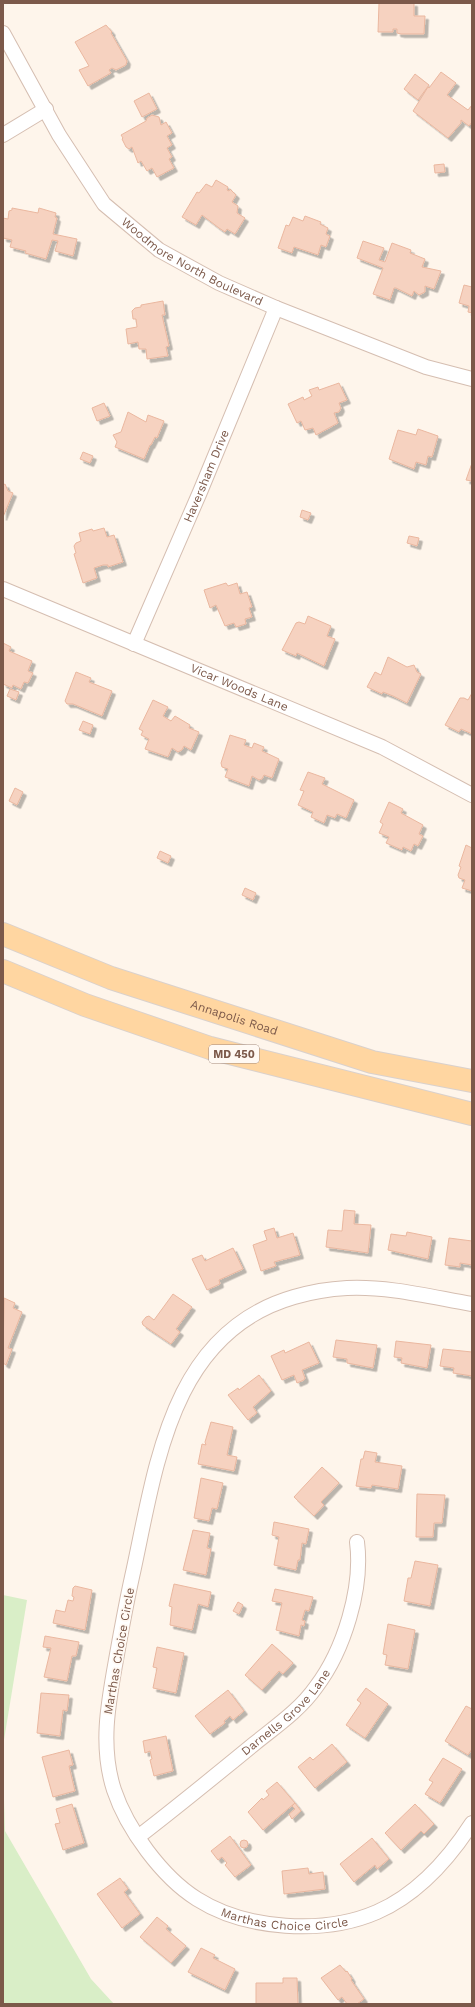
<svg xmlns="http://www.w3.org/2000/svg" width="475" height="2007" font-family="'Work Sans',sans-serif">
  <defs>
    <filter id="shadow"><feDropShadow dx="3.5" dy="3.5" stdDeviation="0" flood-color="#0004"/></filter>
  </defs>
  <rect width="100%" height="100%" fill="#fef5eb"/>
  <!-- green -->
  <g fill="#d9eec7">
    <path d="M3 1595 27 1600 3 1746Z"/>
    <path d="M3 1766 5 1831 91 1979 114 2004H3Z"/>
  </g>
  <!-- building -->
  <g fill="#f6d2c0" stroke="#eab79f" filter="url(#shadow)">
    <path d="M379 3H414V16H425L424 34H401L397 33V29H393V32H378Z"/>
    <path d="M106 25 112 32 111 33 127 61 126 65 116 70 112 68 109 70 111 73 88 86 79 70 89 66 75 42Z"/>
    <path d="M441 72 456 83 447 95 468 110 472 105V122L469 126 461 120V123L448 138 413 111 428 87 429 88Z"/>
    <path d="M415 74 429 85 418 100 404 89Z"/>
    <path d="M149 93 157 109 142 117 134 101Z"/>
    <path d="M152 115 159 117 161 125 166 122 172 133 167 136 172 145 167 148 172 157 169 159 174 168 157 177 152 168 147 171 141 161 138 163 132 147 129 149 126 147 122 139 123 138 121 135 146 121 147 118Z"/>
    <path d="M444 164 445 172 435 173 434 165Z"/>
    <path d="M216 180 228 187 227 190 229 191 230 189 236 195 232 202 238 206 237 213 245 218 235 234 227 229 225 232 219 228 202 215 196 225 182 217 197 192 199 193 206 184 212 187Z"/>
    <path d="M12 208 38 213 39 208 56 213 55 217 57 218 53 234 77 239 73 256 55 251 58 241 52 240 46 259 25 253 26 251 10 247 12 240 3 238V218L8 219 9 211 12 210Z"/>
    <path d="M305 216 321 222 320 224 328 228 326 234 330 236 326 247 321 245 318 255 294 247 292 253 278 248 286 225 289 226 293 217 303 221Z"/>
    <path d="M363 241 384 248 379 260 385 262 392 243 411 250 410 253 425 259 422 267 441 271 434 289 425 286V292L419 295 414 291 412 296 396 288H394L390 300 373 294 383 268 357 258Z"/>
    <path d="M464 285 472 287V313L468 312 469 306 459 303Z"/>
    <path d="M163 301 165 315H162L169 346 166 347 168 356 147 359 146 349H139L138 342 128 344 126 329 137 327 136 319H133L132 311 135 308 141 307V305Z"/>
    <path d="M339 383 347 400 339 403 341 408 339 412 334 413 338 423 316 435 313 428 305 430 301 421 297 423 288 404 303 397 304 400 312 396 309 390 318 387 319 390Z"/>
    <path d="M104 403 110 416 97 421 92 408Z"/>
    <path d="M128 412 146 422 148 415 164 421 157 438 155 437 151 445H150L144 459 115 447 117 442 113 435 121 432Z"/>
    <path d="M418 429 438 436 432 457 428 456 426 465 416 462 414 469 389 459 398 430 416 435Z"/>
    <path d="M83 452 93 456 90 463 80 459Z"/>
    <path d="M472 463V481L466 480Z"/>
    <path d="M5 484 8 491 13 493 3 517V485Z"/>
    <path d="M302 510 311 513 308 520 300 517Z"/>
    <path d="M104 528 107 537 114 535 123 562 108 567V565H103L94 568 97 578 83 583 74 554 76 553 74 546 76 543 81 541 79 533 92 529 93 531Z"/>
    <path d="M409 536 419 538 417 546 407 543Z"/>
    <path d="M226 583 228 586 237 583 240 594 247 592 252 607 249 608 252 617 245 619 246 624 236 627 234 623 225 626 216 605 210 608 204 590Z"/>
    <path d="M308 616 331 626 327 636 335 639 324 666 297 653 296 656 282 650 296 623 299 622 305 624Z"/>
    <path d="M3 643 11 647 9 651 32 661 28 671 33 673 28 683 24 682 21 689 13 685 12 688 3 684Z"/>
    <path d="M388 657 407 667 414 665 417 672 421 674 407 703 393 696 383 692 382 694 367 687 375 672 381 675Z"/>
    <path d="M76 672 91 678 89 682 112 691 102 716 73 704H67L65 701Z"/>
    <path d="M10 689 19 692 16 700 7 696Z"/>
    <path d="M472 693V734L461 729 459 732 445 725 460 698H464L468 700Z"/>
    <path d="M153 700 168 707 163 716 171 721 175 716 190 725 189 728 199 732 191 750 184 746 182 750 178 752 172 748 168 757 145 749 149 739 141 735 143 731 139 729Z"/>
    <path d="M83 721 93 725 90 734 79 730Z"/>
    <path d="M230 735 246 740 244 745 252 748 254 743 264 747 262 751 279 759 272 778 264 775 262 779 259 780 252 776 249 786 225 777 228 769 222 767 221 763Z"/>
    <path d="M308 772 325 778 322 784 354 800 346 818 337 814 335 818 327 815 324 823 311 817 313 812 298 805 304 791 300 790Z"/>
    <path d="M15 788 23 792 17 805 9 801Z"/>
    <path d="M389 802 403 809 401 813 423 825 419 834 423 836 418 846 414 844 411 851 403 847 402 850 386 843 389 837 379 833 383 824 380 822Z"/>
    <path d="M466 845 472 848V891L462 888 465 880 459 878 458 875 461 867 459 866Z"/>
    <path d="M160 851 171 856 168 863 157 858Z"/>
    <path d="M245 888 256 893 253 900 242 895Z"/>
    <path d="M344 1210 355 1211 354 1224 371 1225 368 1253 326 1247 328 1230 342 1231Z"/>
    <path d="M274 1228 277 1238 293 1233 300 1255 274 1262 276 1266 261 1271 253 1245 267 1240 264 1231Z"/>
    <path d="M407 1232 432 1237 428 1259 388 1250 391 1234 406 1236Z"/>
    <path d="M449 1238 472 1241V1265L460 1263V1267L445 1265Z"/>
    <path d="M233 1248 243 1269 219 1280 220 1284 207 1290 192 1259 202 1255 205 1261Z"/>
    <path d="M173 1294 192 1307 176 1329 180 1332 171 1344 143 1325 142 1322 146 1317 149 1316 154 1320Z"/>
    <path d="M4 1298 15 1303 13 1308 22 1312 8 1348 12 1349 6 1365 3 1363Z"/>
    <path d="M336 1340 377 1345 373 1368 347 1363V1359L333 1357Z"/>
    <path d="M396 1341 431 1345 427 1368 401 1363 402 1358 394 1357Z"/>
    <path d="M309 1342 319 1363 302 1370 305 1378 304 1380 297 1383 294 1375 282 1380 271 1356 284 1350 285 1353Z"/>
    <path d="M443 1349 472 1352V1376L453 1373 454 1368 440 1366Z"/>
    <path d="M259 1375 271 1391 253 1407 257 1413 248 1420 228 1395 238 1388 239 1390Z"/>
    <path d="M211 1422 233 1427 227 1455 237 1457 234 1471 198 1464 202 1444 206 1445 205 1442Z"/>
    <path d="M365 1451 377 1453 375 1462 402 1466 398 1489 372 1485 371 1488 356 1486 361 1459H363Z"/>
    <path d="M322 1467 339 1483 321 1502 324 1505 314 1516 294 1497Z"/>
    <path d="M201 1478 223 1483 217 1509 212 1508 209 1521 194 1518Z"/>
    <path d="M417 1494 445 1495 442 1523H434L433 1537H416Z"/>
    <path d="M274 1522 309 1529 306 1544 302 1543 300 1560H298L296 1570 274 1565 279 1537 272 1535Z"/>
    <path d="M193 1530 210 1533 207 1548 211 1549 206 1575 183 1570Z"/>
    <path d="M415 1561 438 1565 430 1606 404 1601 408 1578H411Z"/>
    <path d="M174 1584 211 1592 208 1607 198 1604 192 1630 170 1625 172 1607 169 1606Z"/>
    <path d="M75 1586 92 1590 85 1630 53 1623 56 1610 65 1612 68 1600 73 1601 74 1597 72 1596 73 1588Z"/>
    <path d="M275 1589 313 1597 309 1611 305 1610 302 1620 305 1621 304 1626 301 1625 299 1636 276 1630 282 1603 272 1601Z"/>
    <path d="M238 1602 243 1605 239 1614 233 1611Z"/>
    <path d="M388 1624 415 1630 408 1669 385 1665 387 1655 383 1654Z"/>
    <path d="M45 1636 79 1642 76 1656H72L67 1681 44 1677 51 1648 43 1647Z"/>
    <path d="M272 1644 293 1663 283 1674 279 1671 262 1690 245 1675Z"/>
    <path d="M157 1647 184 1653 176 1693 153 1688 157 1668 153 1667Z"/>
    <path d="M366 1688 388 1704 365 1738 346 1725 361 1703 357 1700Z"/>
    <path d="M228 1690 244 1711 233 1720 230 1716 224 1721 225 1723 210 1734 195 1716Z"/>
    <path d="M41 1693 69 1695 67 1711 63 1710 60 1736 37 1733Z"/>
    <path d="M466 1706 472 1709V1749L468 1755 445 1741Z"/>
    <path d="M166 1736 173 1771 154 1776 150 1760 152 1759 150 1751 145 1753 143 1741Z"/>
    <path d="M332 1744 347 1762 315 1788 298 1767 310 1757 313 1760Z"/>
    <path d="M69 1750 73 1765 69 1766 75 1791 53 1797 42 1757Z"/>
    <path d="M443 1758 462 1769 440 1803 425 1794 433 1782 429 1780Z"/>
    <path d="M277 1782 295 1803 263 1830 248 1812 262 1798 263 1800 269 1795 266 1791Z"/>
    <path d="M295 1803 301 1811 292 1819 289 1814 295 1809 292 1806Z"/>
    <path d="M72 1804 84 1843 63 1850 55 1824 60 1823 56 1809Z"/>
    <path d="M415 1804 434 1824 424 1834 421 1831 401 1850 385 1833Z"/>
    <path d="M230 1836 251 1865 235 1877 225 1865 227 1863 222 1857 218 1860 211 1851Z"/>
    <path d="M372 1838 389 1859 377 1869 375 1865 354 1882 340 1864Z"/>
    <circle cx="244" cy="1844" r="4"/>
    <path d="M308 1868 309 1874 323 1872 325 1889 284 1894 282 1871Z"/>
    <path d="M120 1878 128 1889 124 1892 140 1914 122 1928 97 1894Z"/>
    <path d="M157 1917 168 1926 166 1929 186 1946 171 1963 140 1937Z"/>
    <path d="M201 1948 215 1955 213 1958 235 1969 225 1990 188 1972Z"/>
    <path d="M340 1965 346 1972 347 1971 352 1979 351 1980 364 1999 357 2004H347L342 1997 338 2000 321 1978Z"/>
    <path d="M283 1978H297L298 2004H256V1983H283Z"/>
  </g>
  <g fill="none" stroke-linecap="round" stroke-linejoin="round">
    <defs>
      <g id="minor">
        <path id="s1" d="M3 33 59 135 104 204 159 250 219 283 276 308 426 367 472 379"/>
        <path d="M3 135 46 109"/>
        <path id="s2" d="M3 589 382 747 472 795"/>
        <path id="s3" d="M134 644 200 492 276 308"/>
        <path id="s4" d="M472 1304C431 1297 388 1286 347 1288 329 1289 311 1292 294 1297 169 1333 156 1469 132 1577 126 1604 121 1632 116 1660 108 1704 100 1747 114 1790 127 1829 162 1877 197 1899 246 1930 324 1935 377 1912 418 1894 448 1860 472 1823"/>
        <path id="s5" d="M138 1837C177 1807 215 1776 254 1744 275 1727 300 1710 316 1687 344 1650 363 1588 357 1542"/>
      </g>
      <g id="primary">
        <path id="s6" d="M3 934 111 978 372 1062 472 1081"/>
        <path d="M3 971 85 1005 210 1048 472 1114"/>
      </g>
    </defs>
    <!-- minor casing -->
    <use href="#minor" stroke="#d5beb1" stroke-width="16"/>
    <!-- primary casing -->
    <use href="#primary" stroke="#dad1cc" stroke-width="24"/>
    <!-- minor -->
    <use href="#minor" stroke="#fff" stroke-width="14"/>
    <!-- primary -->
    <use href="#primary" stroke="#ffd6a1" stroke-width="22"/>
  </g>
  <g text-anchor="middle" stroke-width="3.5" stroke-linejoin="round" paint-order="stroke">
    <!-- shield labels -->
    <rect fill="#fff9f3" stroke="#a3897d" stroke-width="1" x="209" y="1045" width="50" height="18" rx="3"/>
    <g font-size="11" font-weight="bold" fill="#7c594a">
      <text x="234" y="1058">MD 450</text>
    </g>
    <!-- street labels -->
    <g font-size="12" fill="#7c594a" stroke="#fff9f3">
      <text dy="4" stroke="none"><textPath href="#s1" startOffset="305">Woodmore North Boulevard</textPath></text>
      <text dy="4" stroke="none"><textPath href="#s3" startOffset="183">Haversham Drive</textPath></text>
      <text dy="4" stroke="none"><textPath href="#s2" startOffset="256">Vicar Woods Lane</textPath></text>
      <text dy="4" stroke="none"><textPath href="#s6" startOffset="246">Annapolis Road</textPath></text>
      <text transform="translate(119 1651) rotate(-80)" y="4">Marthas Choice Circle</text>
      <text dy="4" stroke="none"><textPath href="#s5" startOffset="194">Darnells Grove Lane</textPath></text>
      <text dy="4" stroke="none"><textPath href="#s4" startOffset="970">Marthas Choice Circle</textPath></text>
    </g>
  </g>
  <!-- border -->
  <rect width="475" height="2007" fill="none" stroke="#7c594a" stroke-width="8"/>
</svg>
